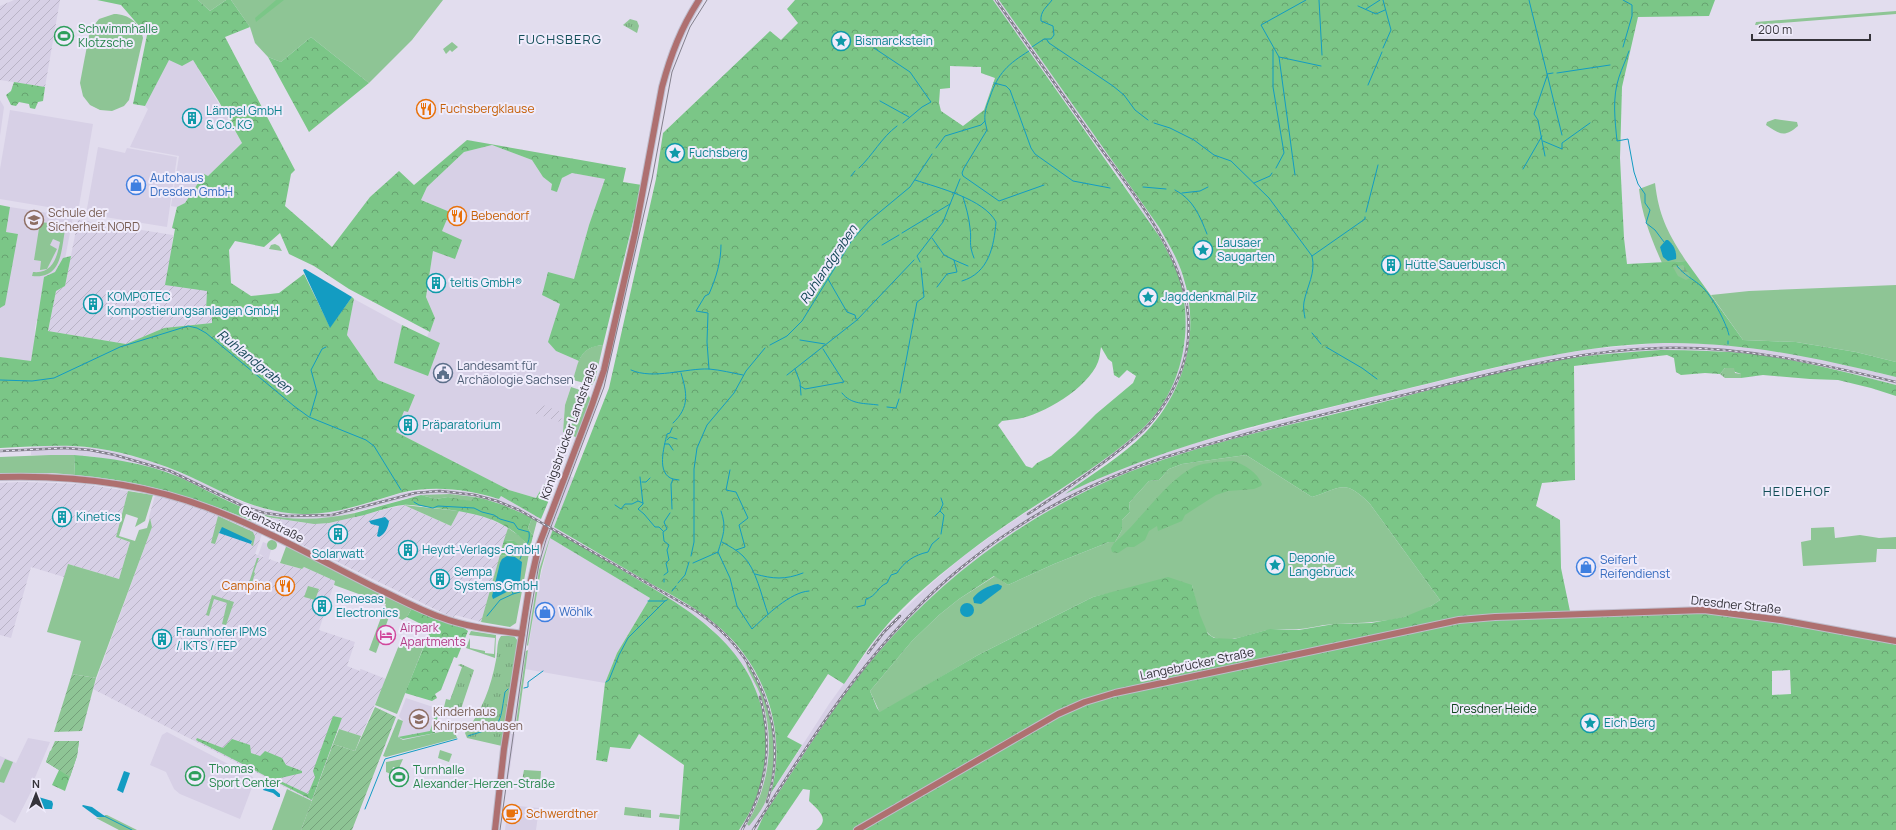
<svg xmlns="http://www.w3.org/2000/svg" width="1896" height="830" font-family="Manrope,sans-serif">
  <defs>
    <pattern id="industrial-furrows" width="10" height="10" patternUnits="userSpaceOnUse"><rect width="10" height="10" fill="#d7d0e6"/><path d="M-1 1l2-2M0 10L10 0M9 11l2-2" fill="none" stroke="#b9b3c6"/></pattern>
    <pattern id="forest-crowns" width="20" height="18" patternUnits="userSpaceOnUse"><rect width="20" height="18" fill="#7bc687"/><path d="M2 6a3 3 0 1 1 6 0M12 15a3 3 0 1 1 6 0" fill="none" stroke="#66a16f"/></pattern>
    <pattern id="wetland-marsh" width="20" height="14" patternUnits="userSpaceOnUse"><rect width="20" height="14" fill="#8ec595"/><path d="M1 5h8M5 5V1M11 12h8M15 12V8" fill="none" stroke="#75a17b"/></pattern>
    <pattern id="park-tufts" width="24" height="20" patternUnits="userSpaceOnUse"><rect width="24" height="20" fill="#8ec595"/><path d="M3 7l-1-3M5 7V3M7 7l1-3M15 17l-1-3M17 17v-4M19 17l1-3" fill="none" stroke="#75a17b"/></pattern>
    <pattern id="garden-furrows" width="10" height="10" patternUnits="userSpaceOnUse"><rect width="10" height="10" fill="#8ec595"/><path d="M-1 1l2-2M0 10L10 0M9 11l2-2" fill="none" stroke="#75a17b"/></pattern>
  </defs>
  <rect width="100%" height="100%" fill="#e2ddee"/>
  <!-- built -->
  <g fill="#d7d0e6" fill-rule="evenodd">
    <path d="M993 0H999L1159 227 1179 264 1189 300 1191 324 1188 354 1181 377 1169 402 1143 434 1068 492 1128 465 1199 442 1345 404 1495 368 1546 356 1591 349 1662 343 1709 344 1754 347 1817 358 1896 377V385L1816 365 1753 354 1709 351 1661 350 1592 356 1525 368 1324 416 1201 449 1131 472 1069 500 1034 519 941 588 902 626 849 689 764 815 757 830H739L754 806 760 786 766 755 765 728 761 706 754 685 711 628 652 588 553 530 539 570 527 645 525 644 540 558 569 476 574 478 554 527 703 614 727 634 748 659 764 689 774 724 776 753 772 792 829 704 882 631 933 582 965 555 1001 529 1072 482 1115 450 1165 399 1180 363 1185 342 1184 301 1177 271 1164 245 1123 183ZM745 661 757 680 767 705 773 744 772 777 767 798 749 826 747 824 756 807 763 787 768 765 769 746 768 727 764 705 756 684Z"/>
    <path d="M169 59 193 60 242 143 208 176 204 174 185 203 177 207 171 206 179 156 130 147 148 109 145 106Z"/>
    <path d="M0 100 4 107 0 136Z"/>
    <path d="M10 110 93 124 78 212 0 199V169Z"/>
    <path d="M492 145 532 160 543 177 552 184 557 192 562 178 572 173 606 179 589 225 574 279 542 295 560 304 556 351 579 361 565 405 563 432 573 436 554 488 544 484 536 498 509 490 396 432 404 410 408 412 415 395 378 380 347 335 354 299 402 325 395 363 428 375 440 343 427 337 435 318 426 297 433 251 450 212 421 200 427 187 464 152Z"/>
    <path d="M98 147 125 153 127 148 177 157 167 227 86 214Z"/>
    <path d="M10 207 73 217 64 264 45 292 35 327 34 363 0 357V306L18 234 6 232Z"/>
    <path d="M57 445 104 449 151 461 201 481 242 502 272 511 303 514 325 513 353 508 402 493 440 489 464 491 499 499 501 496 541 519 539 522 509 507 487 499 450 494 411 497 336 517 311 520 284 518 245 509 179 477 135 464 89 456 31 455V447Z"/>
    <path d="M550 538 650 598 617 653 605 683 525 669 538 587Z"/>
    <path d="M263 542 268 544 267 548 271 550 268 561 262 559 263 556 260 554 259 558H257Z"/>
    <path d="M526 651 515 731H512L523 652Z"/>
    <path d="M406 698 439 709 432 734 403 740 398 737 403 721 399 716Z"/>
    <path d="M167 732 253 777 254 782 240 819 180 794 174 789 166 772 150 765 162 735Z"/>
    <path d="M511 734H515L507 789 504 788Z"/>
    <path d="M28 738 50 742 34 780 35 784 15 823 0 814V782L4 783 5 759 0 770V756L16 763Z"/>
    <path d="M508 805 539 808 536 830H505Z"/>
  </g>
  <!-- industrial -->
  <g fill="url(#industrial-furrows)">
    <path d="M14 0H60L45 87 0 80V6Z"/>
    <path d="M78 220 173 235 171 254 207 291 206 310 212 311V323L164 328 126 344 48 331 56 291 65 286Z"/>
    <path d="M538 403 561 412 562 417 560 422 534 413Z"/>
    <path d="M22 482 84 484 128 491 116 537 130 542 119 579 68 564 64 577 31 567 11 638 0 635V483Z"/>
    <path d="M156 492 263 531 255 554 280 563 302 569 304 567 335 581 319 630 355 642 347 666 360 671 361 669 386 679 361 736 338 729 312 801 93 689 152 527 149 517Z"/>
    <path d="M404 505 451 526 459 511 482 515 508 528 481 622 455 615 454 617 447 615 257 523 260 516 306 523H329Z"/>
  </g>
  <!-- grass -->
  <g fill="#8ec595" fill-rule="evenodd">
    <path d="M198 0H226L210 11Z"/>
    <path d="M231 0H443L412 40 369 83 311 37 281 62 268 57 255 43 250 27Z"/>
    <path d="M1896 11V14L1755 25 1756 22Z"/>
    <path d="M114 14C129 14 140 23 143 38L129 100 124 106 112 111 100 110 90 105 83 96 80 83 90 30 99 19Z"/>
    <path d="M1775 119 1797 122 1798 126C1784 138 1780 134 1766 125L1767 122Z"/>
    <path d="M1655 183C1659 217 1668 233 1686 261L1662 263C1651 238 1642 216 1639 189ZM1672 244 1676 254 1660 247Z"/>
    <path d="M40 222 66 225C61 246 64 280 32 276L33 272C53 274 57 257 60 242L53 239 50 245 57 249 47 269 40 270 41 261 34 260Z"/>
    <path d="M275 244 279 246 282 251 269 249 271 245Z"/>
    <path d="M1896 285V362L1856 352 1796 342 1743 340 1711 295 1749 291Z"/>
    <path d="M603 345 595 380 592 385 573 380C579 361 579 347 603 345Z"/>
    <path d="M571 387 586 392 591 399 578 438 563 432 565 405Z"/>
    <path d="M50 455H74L75 475 52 473H0V457Z"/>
    <path d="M1246 455 1312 497C1342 488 1344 478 1370 504L1440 600C1410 623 1372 622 1336 624 1324 624 1312 628 1300 629 1290 630 1279 628 1269 630 1253 632 1229 645 1213 637 1200 631 1195 598 1192 585L1124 590 1093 597 978 655 880 713 870 691 912 641 939 615 959 599 995 576 1008 585 1054 564 1109 542H1115L1122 530V520L1130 512 1129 503 1149 481 1159 480 1169 469 1182 464Z"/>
    <path d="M128 491 153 495 145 521 135 527 138 518 126 514 119 536 135 541 139 530 147 528 150 518 152 527 96 678 72 674 81 641 47 632 68 564 119 579 130 542 116 537Z"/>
    <path d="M450 494 475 497 472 502 448 497 436 499 421 495Z"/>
    <path d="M404 505 459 511 451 526Z"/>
    <path d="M355 513V517L329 523 314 524 260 516V514C293 521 322 520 355 513Z"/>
    <path d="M218 516 253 532 255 537 253 546 251 545 252 541 220 530 215 544 211 543Z"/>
    <path d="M532 518 537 521 533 536 528 528Z"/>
    <path d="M1834 527 1835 538 1860 535 1879 538 1896 537V549H1877L1876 562 1803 566 1801 542 1811 540V528Z"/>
    <path d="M508 528 521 537 530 548 516 623 510 627 481 622 500 555 515 556 514 541 504 540Z"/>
    <path d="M552 531 541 570 528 646 527 645 539 570Z"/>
    <circle cx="272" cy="545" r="5"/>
    <path d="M287 544 413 606 407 617 402 620 390 614 376 653 369 650 386 604 334 585 335 581 304 567 302 569 280 563Z"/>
    <path d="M257 558H259L254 572 255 573 249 593 246 592Z"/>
    <path d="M308 586 319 589 315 600 304 597Z"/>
    <path d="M212 595 234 602 226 625 222 624 227 603 214 599 209 616 206 615Z"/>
    <path d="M471 631 496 635 495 658 466 648 470 638V648L485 651V653L494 654 495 638 469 635Z"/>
    <path d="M401 640 423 648 397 714 375 705Z"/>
    <path d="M528 650 517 730 518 732 515 731 526 651Z"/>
    <path d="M746 661C771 700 783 754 766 800 763 809 755 818 749 826L747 824C770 784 776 737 760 694 757 685 745 667 746 661Z"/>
    <path d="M398 719 403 721 398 737 403 740 440 732V729L444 724 446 727 454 730 457 738 386 757 383 756Z"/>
    <path d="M339 729 361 736 355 751 333 744Z"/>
    <path d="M440 750 452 754 449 762 438 758Z"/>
    <path d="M5 759 13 762 4 783 0 782V770Z"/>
    <path d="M403 759 399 768 393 767 391 774 386 772V762Z"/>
    <path d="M287 789 312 801 301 830H272Z"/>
    <path d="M660 813 680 815 679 819 659 817Z"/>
    <path d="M105 815H107L137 830H119L96 818 105 816Z"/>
  </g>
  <!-- forest -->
  <g fill="url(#forest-crowns)" fill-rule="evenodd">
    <path d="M97 0H198L210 11 226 0H231L250 27 225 37 295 170 291 174 285 206 332 247 370 197 399 171 414 185 467 140 626 168 623 182 642 185 603 345C592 346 583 350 579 361L556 351 548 342 560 304 542 295 548 272 574 279 589 225 605 179 572 173 562 178 557 192 551 190 552 184 543 177 532 160 492 145 464 152 427 187 421 200 450 212 442 231 462 240 455 259 433 251 426 297 435 318 430 332 349 289 314 266 289 254 280 233 264 247 235 241 229 250 231 283 251 296 279 293 304 274 330 327 352 297 354 299 347 335 378 380 415 395 408 412 404 411 396 432 509 490 536 498 544 484 554 488 541 519 501 496 499 499C467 489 433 485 400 493 368 502 337 515 303 514 249 513 215 485 167 467 137 456 104 447 73 446 49 445 24 447 0 448V357L31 361 44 277 55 272 63 258 71 256 65 286 56 291 48 331 126 344 164 328 212 323V311L206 310 207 291 165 285 175 229 172 228 177 207 185 203 204 174 208 176 242 143 218 100 193 60 182 66 169 60 145 106 133 104 147 35 121 5Z"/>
    <path d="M276 0H284L256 22 255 18Z"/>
    <path d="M795 0H993L1159 236C1166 249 1174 263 1179 277 1195 330 1182 393 1140 431 1090 475 1031 505 978 545 944 571 908 599 881 632 867 648 856 667 844 684L828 674 787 737 802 745 771 793C788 730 764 662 713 622 691 604 665 592 641 578 612 561 583 544 554 527L609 388 656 179 663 133 770 31 781 40 798 23 787 9ZM950 66 981 67V73L995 78 984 110 963 126 941 111 939 103 940 89 950 88ZM1101 347 1108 359 1112 362 1114 375 1119 378 1127 370 1136 376 1133 383 1096 414 1075 435 1051 456 1037 463 1032 468 1026 466 998 425 1002 421C1007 420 1012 420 1017 419 1043 415 1088 388 1098 362 1100 357 1100 352 1101 347Z"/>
    <path d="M999 0H1715L1709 16 1638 17 1622 87 1620 158 1624 238 1627 264 1686 261 1743 340 1796 342 1856 352 1896 362V377C1816 358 1746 342 1663 343 1572 345 1485 370 1397 391 1285 418 1170 443 1065 494 1092 474 1122 456 1145 433 1185 392 1201 331 1183 276 1178 259 1168 243 1159 227Z"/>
    <path d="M311 37 369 83 309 132 268 57 281 62Z"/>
    <path d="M14 82 45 87 43 101 38 102 35 109 30 108 29 104 19 102 16 106 11 105 6 95 11 91Z"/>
    <path d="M0 205 10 207 6 232 18 234 5 305 0 308Z"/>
    <path d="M402 325 440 343 428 376 394 363Z"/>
    <path d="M1661 350C1692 350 1722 351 1753 354 1801 360 1849 373 1896 385V396L1871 388 1838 380 1810 379 1763 375 1741 378V374L1725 368 1720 374 1705 373 1681 375 1676 372 1674 358 1667 355 1574 366 1575 480 1542 483 1536 506 1560 520 1561 568 1571 616 1702 612 1761 620 1896 643V830H816C831 819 818 810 809 801L810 790 803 789 775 830H757L764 815C800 761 834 704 877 654 945 574 1031 511 1129 472 1204 443 1286 426 1364 407 1431 390 1498 371 1566 359 1598 354 1630 352 1661 350ZM1246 455 1312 497C1342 488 1344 478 1370 504L1440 600 1431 606 1404 617 1371 623 1334 624 1299 630 1270 629 1234 639 1214 638 1208 634 1200 615 1192 585 1168 577 1093 597 978 655 880 712 877 708 870 691 912 641 939 615 959 599 994 576 1008 585 1054 564 1109 542H1115L1122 530V520L1130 512 1129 503 1149 481 1159 480 1169 469 1182 464ZM1790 670 1791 694 1772 695V671Z"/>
    <path d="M74 455C110 458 146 463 179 477 207 490 232 505 260 514L257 523C197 498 141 480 75 475Z"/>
    <path d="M1233 461C1244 464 1257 472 1262 484L1261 486 1254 489 1228 491 1216 495 1185 515 1182 521 1158 531 1157 526 1149 531 1145 540 1134 547H1127L1118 553 1112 552 1111 548 1114 543C1140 522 1165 481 1194 467 1205 462 1221 462 1233 461Z"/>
    <path d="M421 495 436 499 448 497 471 501 475 497C496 501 513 509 532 518L528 528 533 536 530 548C506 517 471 512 434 508 424 507 412 504 403 505 387 507 371 514 355 517V513Z"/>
    <path d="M553 529C581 546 609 562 637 579 701 616 762 656 766 738 767 771 758 803 739 830H679L684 765 639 734 630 749 610 747 607 762 596 760 605 683 617 653 650 598 550 538Z"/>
    <path d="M504 540 514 541 522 548 521 553 515 556 500 555Z"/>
    <path d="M413 606 457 623 468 631 457 658 454 657 441 690 435 694 437 698 432 701 405 693 431 629 407 617Z"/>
    <path d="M437 709 439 712 435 727V733L403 739 398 737 430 731Z"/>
    <path d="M333 716 342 718 312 800 196 740 197 738 223 748 232 739 250 745 251 753 260 756 265 751 282 758 286 765 302 771V773L276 779 308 794 315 777 313 771Z"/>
    <path d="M79 741 77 756 65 791 52 785 59 770 46 762 50 751Z"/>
  </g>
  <!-- wetland -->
  <path fill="url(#wetland-marsh)" d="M1683 265 1690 275V278L1686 280 1678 276 1673 267Z"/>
  <!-- park -->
  <g fill="url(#park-tufts)">
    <path d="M630 19 637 21 639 26 637 33 623 25Z"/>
    <path d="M452 42 458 47 452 52 450 50 446 54 443 49Z"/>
    <path d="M1725 368H1734L1735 373 1741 374V378H1725L1720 374Z"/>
    <path d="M501 636H514L518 641 502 746 467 738 465 733C482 711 491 687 496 660 498 653 496 642 501 636Z"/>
    <path d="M461 664 474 670 460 712 444 707 446 699 450 700 462 667 458 665Z"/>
    <path d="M524 770 541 771 540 786 522 781Z"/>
    <path d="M625 807 651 810V818L624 815Z"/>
  </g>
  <!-- garden -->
  <g fill="url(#garden-furrows)">
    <path d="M72 674 96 678 82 731 54 732Z"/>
    <path d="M375 707 396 717 352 830H301L333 744 355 751Z"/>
    <path d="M55 741H79L77 756 70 777 46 762Z"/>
  </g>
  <!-- water -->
  <g fill="#139cc2">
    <path d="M1666 240H1668C1674 245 1677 252 1676 259L1668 261 1663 257 1660 247Z"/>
    <path d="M305 269 352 297 330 328 303 270Z"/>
    <path d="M385 517 389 521C388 528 385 534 379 537L377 536 379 526 371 524 369 521Z"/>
    <path d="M222 527 252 541 251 544 219 533Z"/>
    <path d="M507 556 515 557 522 562 520 582 516 587 493 599 492 596 500 563 502 559Z"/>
    <path d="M998 584 1002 586 1001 589 981 604 974 603 973 598C978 591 989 585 998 584Z"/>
    <circle cx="967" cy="610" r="7"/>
    <path d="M124 771 130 773 123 793 117 790Z"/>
    <path d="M264 788 274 789 280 794V797H278L273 793 263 790Z"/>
    <path d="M35 796 52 801 53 804 52 809H45L34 805 31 799Z"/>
    <path d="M82 806 83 805 92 807 106 817H97Z"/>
  </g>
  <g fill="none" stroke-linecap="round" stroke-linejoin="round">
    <!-- stream -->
    <g stroke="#139cc2" stroke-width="1">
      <path d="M1319 0 1322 55"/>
      <path d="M1383 0 1391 30 1383 48"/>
      <path d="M1529 0 1562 135"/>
      <path d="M1358 6 1376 14 1385 10"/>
      <path d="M1366 9 1380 0"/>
      <path d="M1047 40 1049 43 1113 86 1124 95 1135 110 1148 120"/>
      <path d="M1032 47 1044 39H1051L1054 35 1053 26 1041 21C1040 11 1047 7 1052 0"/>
      <path d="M1623 47 1632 16V5L1623 0"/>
      <path d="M874 48 910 72 931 102 922 107 903 123"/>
      <path d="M1273 50V87L1284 153 1276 168"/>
      <path d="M1629 51C1626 60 1622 68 1619 77 1612 98 1615 120 1617 141L1628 139 1634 172 1638 184 1645 194V203L1650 210 1646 223 1655 230 1664 242"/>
      <path d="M1279 57 1321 66"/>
      <path d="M1557 73 1610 65"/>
      <path d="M1547 74 1553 73"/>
      <path d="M994 83 1006 86 1010 90 1031 148 1035 154 1073 181 1110 188"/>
      <path d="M1368 85 1382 52"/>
      <path d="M880 101 909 117"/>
      <path d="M985 121 987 130 964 168 962 173 963 176 999 201 1044 185"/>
      <path d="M1154 123 1170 128 1194 140 1214 155 1231 161 1269 198 1312 256C1316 273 1307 286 1304 302 1303 307 1304 313 1305 318"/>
      <path d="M1543 141 1562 149V143L1590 123"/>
      <path d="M936 148 945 136 981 125 985 121C984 112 987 105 990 97 998 73 1008 64 1029 51"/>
      <path d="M1545 156 1538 120 1534 114 1547 76"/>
      <path d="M859 168C873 155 881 138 897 126"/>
      <path d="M1523 169 1542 136"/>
      <path d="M1295 175 1279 57 1261 25 1306 0"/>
      <path d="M851 176 855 171"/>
      <path d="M915 180C939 188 984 199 996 222 994 246 989 273 962 281"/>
      <path d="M1254 183 1270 176 1272 173"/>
      <path d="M1143 187 1166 189"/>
      <path d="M1175 190C1193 199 1200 216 1207 234"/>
      <path d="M1182 193 1200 191 1208 187"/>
      <path d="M963 197C966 207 969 217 970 228 972 241 968 243 974 258"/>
      <path d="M1366 212 1378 165"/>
      <path d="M902 233 950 204"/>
      <path d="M932 238 944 255 954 260 957 272 947 274 937 287"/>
      <path d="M882 245 899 235"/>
      <path d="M1312 256 1365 219V217"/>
      <path d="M954 260 968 266"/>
      <path d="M920 262 917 256 943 222 960 179"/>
      <path d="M1677 266C1684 275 1693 279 1701 286 1711 294 1726 322 1729 335"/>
      <path d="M828 279 847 312 855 315 856 319"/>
      <path d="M1312 333 1321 344"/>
      <path d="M800 340 825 344"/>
      <path d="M1728 344V341"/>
      <path d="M770 345 787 336 802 321 852 240 869 221 910 187 932 154"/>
      <path d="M1326 347 1362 368 1377 379"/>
      <path d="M709 369 707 342 708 313 696 311 705 296 709 294C716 278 721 262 721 245"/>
      <path d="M795 369 800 382 801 395"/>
      <path d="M631 370C653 380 686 368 709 369 721 370 732 373 743 375"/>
      <path d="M787 375 857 320 914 260"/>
      <path d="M0 380 32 381 54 378 120 347 188 326 197 328 206 333 294 406 309 417 366 440 374 446 401 490"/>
      <path d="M800 386 805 389 844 382 823 349"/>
      <path d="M842 393C851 405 865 403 878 405"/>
      <path d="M900 393 917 302 924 297 921 268"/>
      <path d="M887 407 896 408 899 399"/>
      <path d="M310 416 317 392 311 370 322 349 326 347"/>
      <path d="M673 423C690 407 687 393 681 373"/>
      <path d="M672 428 670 433 667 434C664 447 656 474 673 479L671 484 672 509"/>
      <path d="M667 440 670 437 677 439"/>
      <path d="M665 444H669L673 450"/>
      <path d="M730 470 726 490 736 492 748 518 739 525 745 547 736 550"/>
      <path d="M640 477 643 504 638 509 644 514 655 527H659L663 531"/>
      <path d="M673 479 679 480"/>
      <path d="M642 482H646L650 478"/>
      <path d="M414 502 419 505 433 508 438 506 474 508 482 512 494 515 500 519 514 523 518 529 529 532C531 543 523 550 520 559"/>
      <path d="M615 505 621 509 625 504H632L638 501 643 503"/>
      <path d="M935 516 940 511"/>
      <path d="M941 534 944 515 940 511 943 504 941 498"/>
      <path d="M722 542C729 546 737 550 743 556 756 568 762 598 768 614"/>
      <path d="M718 552C723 535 727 528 721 511"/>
      <path d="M691 556 694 542V469L697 448 707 425 734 393 746 371 765 348"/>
      <path d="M693 563 718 552 730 578 737 606 752 629C766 616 790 592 809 591"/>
      <path d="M755 574C773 579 785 580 803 573"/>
      <path d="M664 575 668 572 666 563 669 560 667 550 669 545 664 541 663 532 667 529 664 522 670 513"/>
      <path d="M664 582V579"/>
      <path d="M678 583 685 575 689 562"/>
      <path d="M511 587 513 594 520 592"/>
      <path d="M672 591 676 586"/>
      <path d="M648 601H665L667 600"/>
      <path d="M857 607 865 605 866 599C877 596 877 587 887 583L891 575 897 573C904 562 914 555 928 552L932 544 939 538"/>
      <path d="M487 616 500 600 513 594"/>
      <path d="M606 682 609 680 619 655 628 638 665 601"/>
      <path d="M524 688 528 687V682L543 671"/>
      <path d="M468 736C503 725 499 727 505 692L508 689"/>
      <path d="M365 809 385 759 457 739"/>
      <path d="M104 816 132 830"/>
    </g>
    <defs>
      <g id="secondary">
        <path d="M0 477C71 475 144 483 211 509 267 530 320 560 374 587 396 597 417 609 440 617 466 627 494 630 522 634"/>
        <path d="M495 830 504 749 529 589 539 545 592 405 604 370 635 233 662 87C671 54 681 28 699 0"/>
        <path d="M857 830 1058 714 1085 702 1115 693 1459 620 1495 617 1704 610 1781 620 1896 641"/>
      </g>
    </defs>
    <!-- secondary casing -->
    <use href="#secondary" stroke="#bfbbca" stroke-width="8"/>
    <!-- secondary -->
    <use href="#secondary" stroke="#ae7070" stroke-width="6"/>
    <!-- tram -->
    <path stroke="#827f8b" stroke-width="1" d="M500 830 530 615 539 564 546 540 604 387 652 179 672 72 690 27 707 0"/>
    <defs>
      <g id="rail">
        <path d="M996 0C1028 45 1059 90 1091 135 1154 223 1238 314 1152 421 1143 432 1132 440 1121 449 1091 473 1060 493 1028 514"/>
        <path d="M0 451 65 448 90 450 115 455 170 471 245 507 265 513 287 516 332 515 415 493 440 491 475 495 497 501 519 510 696 611C759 653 790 729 767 802"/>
        <path d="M868 653 884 632 900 616"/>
        <path d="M742 830C767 788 773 744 760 697"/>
        <path d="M753 830C814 735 873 639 962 567 1011 527 1068 494 1127 471 1168 454 1211 444 1253 432 1305 419 1356 406 1408 394 1492 374 1574 350 1661 348 1742 346 1818 363 1896 382"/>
      </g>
    </defs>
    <!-- rail casing -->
    <use href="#rail" stroke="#827f8b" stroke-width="2.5"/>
    <!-- rail -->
    <use href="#rail" stroke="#efebfb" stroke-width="1" stroke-dasharray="3" stroke-linecap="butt"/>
  </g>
  <!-- icons -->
  <defs>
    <symbol id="stadium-ring" viewBox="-11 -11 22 22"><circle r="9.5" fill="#efebfb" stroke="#2e9e5b" stroke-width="1.5"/><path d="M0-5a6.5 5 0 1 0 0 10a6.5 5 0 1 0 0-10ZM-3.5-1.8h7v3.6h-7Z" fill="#2e9e5b"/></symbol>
    <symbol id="sight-ring" viewBox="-11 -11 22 22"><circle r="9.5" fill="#efebfb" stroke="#0f9aa8" stroke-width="1.5"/><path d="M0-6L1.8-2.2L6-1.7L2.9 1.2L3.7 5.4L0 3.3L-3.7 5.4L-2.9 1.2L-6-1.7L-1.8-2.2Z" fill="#0f9aa8"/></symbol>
    <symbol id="restaurant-ring" viewBox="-11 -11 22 22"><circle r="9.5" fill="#efebfb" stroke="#e8710a" stroke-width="1.5"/><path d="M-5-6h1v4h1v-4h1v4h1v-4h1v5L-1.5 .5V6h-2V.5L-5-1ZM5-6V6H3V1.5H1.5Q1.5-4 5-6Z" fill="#e8710a"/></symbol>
    <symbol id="building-ring" viewBox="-11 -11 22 22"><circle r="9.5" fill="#efebfb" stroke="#0f9aa8" stroke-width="1.5"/><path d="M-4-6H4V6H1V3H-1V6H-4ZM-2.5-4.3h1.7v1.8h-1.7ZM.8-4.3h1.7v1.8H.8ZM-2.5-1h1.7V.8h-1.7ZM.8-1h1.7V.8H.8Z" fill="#0f9aa8"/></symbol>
    <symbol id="shop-ring" viewBox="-11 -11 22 22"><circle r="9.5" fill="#efebfb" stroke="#3f7fe0" stroke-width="1.5"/><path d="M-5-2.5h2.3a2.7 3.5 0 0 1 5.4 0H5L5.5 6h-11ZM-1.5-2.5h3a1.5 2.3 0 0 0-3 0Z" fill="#3f7fe0"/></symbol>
    <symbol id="school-ring" viewBox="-11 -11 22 22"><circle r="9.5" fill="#efebfb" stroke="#8d6e63" stroke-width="1.5"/><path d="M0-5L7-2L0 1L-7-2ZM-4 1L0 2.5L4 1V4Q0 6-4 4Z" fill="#8d6e63"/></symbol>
    <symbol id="civic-ring" viewBox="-11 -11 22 22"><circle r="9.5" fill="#efebfb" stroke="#5c6f8a" stroke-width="1.5"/><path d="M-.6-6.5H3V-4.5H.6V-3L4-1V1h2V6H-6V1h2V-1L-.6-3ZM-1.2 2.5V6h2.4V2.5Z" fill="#5c6f8a"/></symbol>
    <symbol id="hotel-ring" viewBox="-11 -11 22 22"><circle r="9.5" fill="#efebfb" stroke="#d1479c" stroke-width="1.5"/><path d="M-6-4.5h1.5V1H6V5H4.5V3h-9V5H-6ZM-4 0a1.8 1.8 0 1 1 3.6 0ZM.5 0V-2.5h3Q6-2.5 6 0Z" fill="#d1479c"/></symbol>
    <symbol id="cafe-ring" viewBox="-11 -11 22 22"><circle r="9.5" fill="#efebfb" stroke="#e8710a" stroke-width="1.5"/><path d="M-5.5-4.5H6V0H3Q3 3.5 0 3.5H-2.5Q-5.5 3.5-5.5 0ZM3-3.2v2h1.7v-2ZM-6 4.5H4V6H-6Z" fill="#e8710a"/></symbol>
  </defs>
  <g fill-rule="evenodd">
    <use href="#stadium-ring" x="53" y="25" width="22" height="22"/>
    <use href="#sight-ring" x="830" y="30" width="22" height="22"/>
    <use href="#restaurant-ring" x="415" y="98" width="22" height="22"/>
    <use href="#building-ring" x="181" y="107" width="22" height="22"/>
    <use href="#sight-ring" x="664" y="142" width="22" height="22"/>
    <use href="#shop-ring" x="125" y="174" width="22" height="22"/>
    <use href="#restaurant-ring" x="446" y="205" width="22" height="22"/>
    <use href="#school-ring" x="23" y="209" width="22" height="22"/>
    <use href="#sight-ring" x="1192" y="239" width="22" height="22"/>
    <use href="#building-ring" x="1380" y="254" width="22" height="22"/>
    <use href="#building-ring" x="425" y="272" width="22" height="22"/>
    <use href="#sight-ring" x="1137" y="286" width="22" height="22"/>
    <use href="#building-ring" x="82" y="293" width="22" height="22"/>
    <use href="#civic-ring" x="432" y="362" width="22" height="22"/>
    <use href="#building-ring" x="397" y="414" width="22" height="22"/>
    <use href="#building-ring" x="51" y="506" width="22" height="22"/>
    <use href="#building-ring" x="327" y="523" width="22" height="22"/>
    <use href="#building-ring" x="397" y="539" width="22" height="22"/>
    <use href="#sight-ring" x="1264" y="554" width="22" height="22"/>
    <use href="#shop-ring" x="1575" y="556" width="22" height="22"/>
    <use href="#building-ring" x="429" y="568" width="22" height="22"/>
    <use href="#restaurant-ring" x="274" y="575" width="22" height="22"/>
    <use href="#building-ring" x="311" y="595" width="22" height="22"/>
    <use href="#shop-ring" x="534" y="601" width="22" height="22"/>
    <use href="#hotel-ring" x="375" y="624" width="22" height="22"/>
    <use href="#building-ring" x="151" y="628" width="22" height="22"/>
    <use href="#school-ring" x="408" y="708" width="22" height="22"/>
    <use href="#sight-ring" x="1579" y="712" width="22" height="22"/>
    <use href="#stadium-ring" x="184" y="765" width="22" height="22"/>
    <use href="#stadium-ring" x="388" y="766" width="22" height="22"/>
    <use href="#cafe-ring" x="501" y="803" width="22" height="22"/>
  </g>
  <g text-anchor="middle" stroke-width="4" stroke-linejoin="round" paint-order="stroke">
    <!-- leisure labels -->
    <g font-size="12" fill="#27864d" stroke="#efebfb" text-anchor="start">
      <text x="78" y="33">Schwimmhalle<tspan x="78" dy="14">Klotzsche</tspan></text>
      <text x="209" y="773">Thomas<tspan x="209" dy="14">Sport Center</tspan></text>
      <text x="413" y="774">Turnhalle<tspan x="413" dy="14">Alexander-Herzen-Straße</tspan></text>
    </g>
    <!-- culture labels -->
    <g font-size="12" fill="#0d838f" stroke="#efebfb" text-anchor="start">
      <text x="855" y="45">Bismarckstein</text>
      <text x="206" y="115">Lämpel GmbH<tspan x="206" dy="14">&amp; Co. KG</tspan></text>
      <text x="689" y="157">Fuchsberg</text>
      <text x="1217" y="247">Lausaer<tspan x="1217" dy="14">Saugarten</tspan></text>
      <text x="1405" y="269">Hütte Sauerbusch</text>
      <text x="450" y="287">teltis GmbH®</text>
      <text x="107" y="301">KOMPOTEC<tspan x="107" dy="14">Kompostierungsanlagen GmbH</tspan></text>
      <text x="1162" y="301">Jagddenkmal Pilz</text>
      <text x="422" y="429">Präparatorium</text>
      <text x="76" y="521">Kinetics</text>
      <text x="422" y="554">Heydt-Verlags-GmbH</text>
      <text x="338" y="558" text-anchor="middle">Solarwatt</text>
      <text x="1289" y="562">Deponie<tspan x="1289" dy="14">Langebrück</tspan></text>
      <text x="454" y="576">Sempa<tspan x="454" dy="14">Systems GmbH</tspan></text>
      <text x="336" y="603">Renesas<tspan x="336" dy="14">Electronics</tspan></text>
      <text x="176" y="636">Fraunhofer IPMS<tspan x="176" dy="14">/ IKTS / FEP</tspan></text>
      <text x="1604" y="727">Eich Berg</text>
    </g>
    <!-- food labels -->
    <g font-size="12" fill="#c56008" stroke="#efebfb" text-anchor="start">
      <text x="440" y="113">Fuchsbergklause</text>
      <text x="471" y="220">Bebendorf</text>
      <text x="271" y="590" text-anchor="end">Campina</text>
      <text x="526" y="818">Schwerdtner</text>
    </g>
    <!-- shop labels -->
    <g font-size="12" fill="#366cbe" stroke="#efebfb" text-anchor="start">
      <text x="150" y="182">Autohaus<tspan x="150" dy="14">Dresden GmbH</tspan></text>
      <text x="1600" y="564">Seifert<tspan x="1600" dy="14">Reifendienst</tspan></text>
      <text x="559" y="616">Wöhlk</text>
    </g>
    <!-- education labels -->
    <g font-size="12" fill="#785e54" stroke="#efebfb" text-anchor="start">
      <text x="48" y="217">Schule der<tspan x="48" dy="14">Sicherheit NORD</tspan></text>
      <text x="433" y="716">Kinderhaus<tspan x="433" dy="14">Knirpsenhausen</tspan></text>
    </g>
    <!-- service labels -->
    <g font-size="12" fill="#4e5e75" stroke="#efebfb" text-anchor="start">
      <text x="457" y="370">Landesamt für<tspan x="457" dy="14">Archäologie Sachsen</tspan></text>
    </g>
    <!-- street labels -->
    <g font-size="12" fill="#35333a" stroke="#efebfb">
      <text transform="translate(569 431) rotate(-70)" y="4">Königsbrücker Landstraße</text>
      <text transform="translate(272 524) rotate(26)" y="4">Grenzstraße</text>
      <text transform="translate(1736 605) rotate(6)" y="4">Dresdner Straße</text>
      <text transform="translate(1197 664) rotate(-12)" y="4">Langebrücker Straße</text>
    </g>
    <!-- hotel labels -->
    <g font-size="12" fill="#b23c85" stroke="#efebfb" text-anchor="start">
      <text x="400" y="632">Airpark<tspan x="400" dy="14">Apartments</tspan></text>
    </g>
    <!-- park labels -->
    <g font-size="12" fill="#0e451d" stroke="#efebfb">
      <text x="1494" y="713">Dresdner Heide</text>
    </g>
    <!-- neighbourhood labels -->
    <g font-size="13" letter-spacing="1" fill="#124d57" stroke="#efebfb">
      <text x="560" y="44">FUCHSBERG</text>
      <text x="1797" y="496">HEIDEHOF</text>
    </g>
    <!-- water labels -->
    <g font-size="13" font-style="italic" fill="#114454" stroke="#efebfb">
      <text transform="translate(828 264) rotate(-56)" y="5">Ruhlandgraben</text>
      <text transform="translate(255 361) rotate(39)" y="5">Ruhlandgraben</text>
    </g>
  </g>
  <!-- north arrow -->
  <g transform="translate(36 794)" stroke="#efebfb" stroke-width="3" paint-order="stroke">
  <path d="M0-3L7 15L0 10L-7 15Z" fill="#35333a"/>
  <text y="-6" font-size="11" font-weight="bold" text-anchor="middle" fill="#35333a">N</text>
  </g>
  <!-- scale -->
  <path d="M1752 34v6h118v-6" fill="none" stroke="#35333a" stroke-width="2"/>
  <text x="1758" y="34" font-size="12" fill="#35333a" stroke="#efebfb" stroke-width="3" paint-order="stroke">200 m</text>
</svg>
